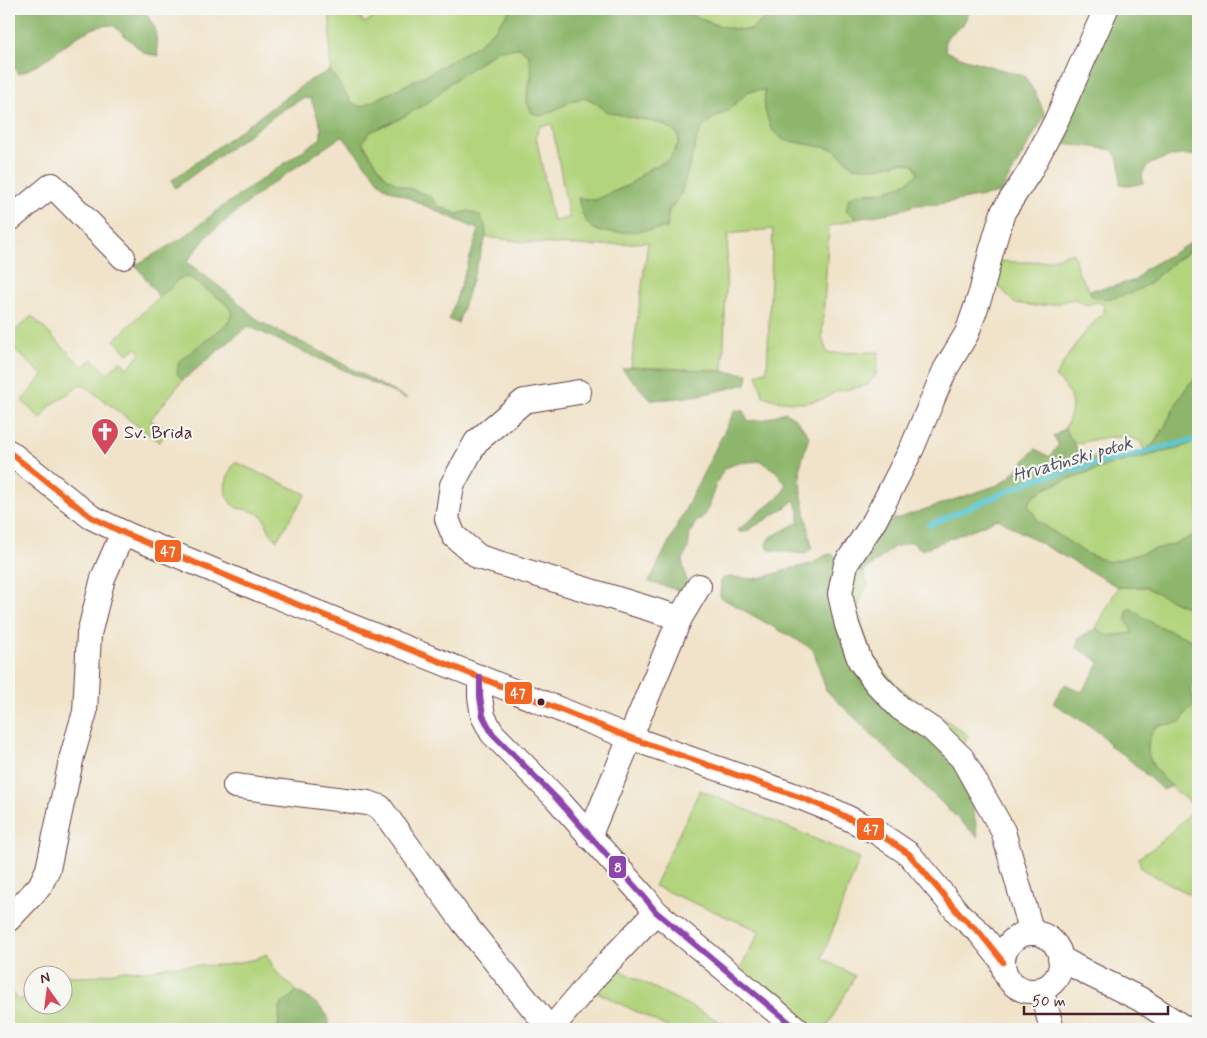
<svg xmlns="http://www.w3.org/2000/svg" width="1207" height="1038" font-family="Mynerve,sans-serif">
  <rect width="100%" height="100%" fill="#f6f6f2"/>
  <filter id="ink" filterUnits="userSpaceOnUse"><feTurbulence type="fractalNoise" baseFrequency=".02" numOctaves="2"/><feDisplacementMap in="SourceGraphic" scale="10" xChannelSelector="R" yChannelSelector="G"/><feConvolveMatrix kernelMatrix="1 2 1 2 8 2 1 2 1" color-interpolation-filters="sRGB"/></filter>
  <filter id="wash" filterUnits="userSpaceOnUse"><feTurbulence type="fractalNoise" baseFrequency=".0096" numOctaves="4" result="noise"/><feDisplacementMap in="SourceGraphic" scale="20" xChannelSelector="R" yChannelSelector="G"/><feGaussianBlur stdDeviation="1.12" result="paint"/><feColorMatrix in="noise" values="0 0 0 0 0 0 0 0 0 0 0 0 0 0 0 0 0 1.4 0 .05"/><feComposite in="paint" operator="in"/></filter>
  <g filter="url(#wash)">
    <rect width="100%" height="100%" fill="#f0e3c9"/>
    <!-- green -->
    <g fill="#b2d47d" stroke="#7e7a54" fill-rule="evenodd">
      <path d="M328 9H356L364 23 390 9H511L495 29 478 45 426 75 361 107 352 103 330 71V19Z"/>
      <path d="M679 9H774L752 30C726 30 702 21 679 9Z"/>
      <path d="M520 48C545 67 523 81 528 102 529 106 531 110 533 113L542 116 574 100 586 98 595 102 607 112 663 124 678 134 679 142 669 160 649 169 629 185 595 200 578 198C582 213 585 225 600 232L667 228 668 212 681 194 697 138 702 127 712 119 726 112 749 91 765 90 764 107 771 129 784 140 834 149 853 167 877 168 902 162 914 164 918 173C903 190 880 193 859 193L846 210 857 219 829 226 822 336 827 353 879 352 876 375 868 385 835 392 824 399 803 403 775 400 763 396 757 374 767 370 773 229 728 234 723 372 631 367 648 242 594 246 534 243 486 237 485 225 469 211 457 214 438 206 430 196 397 184 384 175 363 143 362 141 370 132 399 119 430 101 451 82 498 50ZM552 124 569 218 553 221 536 136 540 126Z"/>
      <path d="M1198 245V376C1175 392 1164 443 1144 450L1140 441C1119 433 1097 439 1075 444L1068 438 1065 428C1067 423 1070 418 1071 413 1074 399 1066 384 1055 377L1074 346 1104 311V305L1098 302 1086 305 1075 299 1068 300 1055 304 1034 306 1014 303 1002 289 990 285 995 261 1020 262 1046 261 1073 252 1079 274 1092 295 1148 285 1170 265Z"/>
      <path d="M189 276 224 302 233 313 227 324 208 340 177 374 183 380 150 420 168 430 159 442 82 384 50 406 41 419 22 401 43 375 9 345C9 334 24 323 32 316L83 367 93 359 108 374 120 361 128 368 141 353 136 348 128 354 114 340 159 297 172 287 178 279Z"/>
      <path d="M1198 440V533L1178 543 1110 562 1087 554 1039 522 1028 505 1034 495 1055 484 1108 465 1180 448Z"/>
      <path d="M235 462 306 494 277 540 271 534 263 517C259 514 254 512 249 510 245 509 240 509 237 508 218 496 226 477 235 462Z"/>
      <path d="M854 568 863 572 868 585C855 606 858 609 864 632 880 686 924 705 968 735L962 747 874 672 850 597Z"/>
      <path d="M1118 587H1145L1184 606H1194L1198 601V643L1154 624 1135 611 1133 633 1108 636 1096 628Z"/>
      <path d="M1196 704 1198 706V899L1142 869 1138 858 1155 847 1196 808C1179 793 1145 769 1147 744 1148 738 1152 731 1156 726L1166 724 1173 725Z"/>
      <path d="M700 790 860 858 822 958 855 976 826 1029H818L738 972 760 931 654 886Z"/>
      <path d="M266 954 277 973 297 991 280 1006 278 1029H9V989L18 1001 32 992V1006H62V976L61 975 89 977 124 970 148 971 168 966 226 965 256 959Z"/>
      <path d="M613 964 627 974 735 1029H671L593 990Z"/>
    </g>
    <!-- forest -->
    <g fill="#8db66c" stroke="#6c6a4c">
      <path d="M9 9H143L155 28 158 56 144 53 113 25C87 24 64 47 44 61 36 66 27 70 19 74L9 61Z"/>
      <path d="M511 9H679L712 24 739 30H751L774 9H971L962 26 949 35 945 41 946 51 965 59 1024 76 1036 94 1045 115 1000 193 938 204 915 205 899 211 857 219 846 210 849 198C862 191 867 194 880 193 893 191 910 182 918 173L914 164 902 162 877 168 853 167 834 149 784 140 771 129 764 107 765 90 749 91 726 112 712 119 702 127 697 138 681 194 668 212 667 228C652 230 606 236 594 229 583 222 581 209 578 198L595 200 629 185 649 169 669 160 679 142 678 134 663 124 607 112 595 102 586 98 574 100 542 116 532 113 527 102 528 89 532 77 529 54 520 48 498 50 451 82 430 101 399 119 370 132 363 141V144L384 175 397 184 430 196 438 206 457 214 469 211 479 215 485 225 486 237 458 323 449 320 479 230 384 187 342 136 267 187 209 234 187 262 230 295 260 322 321 352 407 399 248 326 183 380 177 374 179 361 227 324 233 313 224 302 189 277 178 279 172 287 159 297 136 265 184 237 219 209 321 138V127L311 99 303 98 281 111 175 188 172 180 310 80 330 71 352 103 362 107 426 75 478 45 495 29Z"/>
      <path d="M1113 9H1198V157C1187 151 1156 158 1147 167 1145 169 1144 172 1142 175L1143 183 1130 186 1120 184V164L1113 150 1093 147 1050 143Z"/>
      <path d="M1198 239V245C1189 252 1178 258 1170 265 1150 282 1145 290 1118 297 1108 299 1102 300 1092 296L1090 290 1111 287 1136 280 1145 269Z"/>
      <path d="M631 367 708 370 748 374 746 384C714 393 684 399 651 400L622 369Z"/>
      <path d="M1198 376V440L1180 448 1108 465 1055 484 1034 495 1028 505 1039 522 1087 554 1110 562 1178 543 1198 533V601L1194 606H1184L1145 587H1118L998 519 922 550 912 542 894 547 863 572 854 568 881 524 998 485 1010 477 1035 449 1050 457 1059 444 1053 437 1065 428C1069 438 1076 445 1081 455 1097 459 1106 459 1122 455 1131 454 1141 453 1148 449 1164 441 1175 392 1198 376Z"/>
      <path d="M735 410 743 411 748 421 763 420 785 412 795 418 809 436 800 467 801 491 812 548 805 554 769 550 766 544 769 538 799 522V510L794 500 786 507 747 531 740 533 738 530 783 493 786 485 777 472 761 461 737 463 724 469 716 484 706 514 696 522 690 533 688 549 682 560 689 593 649 582Z"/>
      <path d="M832 554 839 560 835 614 943 747 969 783 978 838 826 690 813 649 720 597 721 579 729 577 753 579 768 576 796 567 812 564 826 555Z"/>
      <path d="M1130 608 1154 624 1198 643V683L1191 689 1196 704 1185 714 1182 721C1173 725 1166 724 1156 726 1139 751 1152 769 1172 786L1163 790 1123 754 1112 748 1103 736 1090 726 1053 703 1065 684 1082 692 1100 662 1076 647 1079 638 1096 628 1108 636 1133 633 1126 620 1127 611Z"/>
      <path d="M297 991C311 1000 332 1010 329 1029H278L280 1006Z"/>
    </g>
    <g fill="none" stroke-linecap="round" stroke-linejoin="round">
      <!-- stream -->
      <path stroke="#5bc7d5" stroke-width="5.5" d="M929 525 1036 479 1198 439"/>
    </g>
  </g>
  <g filter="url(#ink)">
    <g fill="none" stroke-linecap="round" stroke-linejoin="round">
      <defs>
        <g id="minor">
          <path d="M9 220 52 185 123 257"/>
          <path d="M579 392 524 401 476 442 452 485 447 519 454 536 479 557 680 618"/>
          <path d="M9 452 91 517 126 534 246 584 631 738 802 798 834 811 878 833 909 854 960 915 980 933 1003 962"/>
          <path d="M480 677V697L483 716 492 733 557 799 645 898 656 912 797 1029"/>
          <path d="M235 786 368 803 380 807 464 923 550 1029"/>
          <path d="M589 837 680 618 699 586"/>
          <path d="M9 919 40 886 48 869 72 756 85 712 89 634 103 578 117 546 126 534"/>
          <path d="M1032 933 1003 831 962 758 933 730 900 708 876 683 860 661 847 625 840 594 846 564 875 520 912 448 945 370 967 333 981 293 991 252 1003 212 1030 171 1056 121 1106 9"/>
          <circle cx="1032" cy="962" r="29"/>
          <path d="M1060 958 1089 974 1140 999 1186 1029"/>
          <path d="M1041 989 1052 1029"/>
          <path d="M551 1029 596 975 656 912"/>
        </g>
      </defs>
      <!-- minor casing -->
      <use href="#minor" stroke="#633c43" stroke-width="26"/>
      <!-- minor -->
      <use href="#minor" stroke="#fff" stroke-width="24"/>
      <defs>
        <path id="bus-1" d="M9 452 91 517 126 534 246 584 631 738 802 798 834 811 878 833 909 854 960 915 980 933 1003 962"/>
        <path id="bus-2" d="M480 677V697L483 716 492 733 557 799 645 898 656 912 797 1029"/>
      </defs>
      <!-- bus-1 casing -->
      <use href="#bus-1" stroke="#f6f6f2" stroke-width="10"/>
      <!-- bus-2 casing -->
      <use href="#bus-2" stroke="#f6f6f2" stroke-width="10"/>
      <!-- bus-1 -->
      <use href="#bus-1" stroke="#f26522" stroke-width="6"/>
      <!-- bus-2 -->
      <use href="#bus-2" stroke="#8e44ad" stroke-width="6"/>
    </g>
  </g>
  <!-- icons -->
  <defs>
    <symbol id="church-pin" viewBox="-11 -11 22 30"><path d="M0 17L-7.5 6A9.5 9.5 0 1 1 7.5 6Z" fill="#d1495b" stroke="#f6f6f2"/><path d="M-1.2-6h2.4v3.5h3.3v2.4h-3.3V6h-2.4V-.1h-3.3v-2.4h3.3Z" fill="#fff"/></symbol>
  </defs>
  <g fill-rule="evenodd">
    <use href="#church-pin" x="89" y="416" width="32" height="43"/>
  </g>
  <!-- markers -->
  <circle fill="#4a1f2b" stroke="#f6f6f2" stroke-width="2" cx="541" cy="702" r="4.5"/>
  <g text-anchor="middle" stroke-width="4.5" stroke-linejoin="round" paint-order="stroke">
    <!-- poi labels -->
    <g font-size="18" fill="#4a1f2b" stroke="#f6f6f2" text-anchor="start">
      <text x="124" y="438">Sv. Brida</text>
    </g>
    <!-- water labels -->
    <g font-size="19" font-style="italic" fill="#4f515e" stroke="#f6f6f2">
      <text transform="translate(1072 458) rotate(-16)" y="7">Hrvatinski potok</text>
    </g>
  </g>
  <g stroke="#f6f6f2" stroke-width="2">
    <rect x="154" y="539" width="28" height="24" rx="5" fill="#f26522"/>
    <rect x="504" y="681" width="29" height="24" rx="5" fill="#f26522"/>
    <rect x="856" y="817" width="29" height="24" rx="5" fill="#f26522"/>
    <rect x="608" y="855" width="19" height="24" rx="5" fill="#8e44ad"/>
  </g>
  <g font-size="14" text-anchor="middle" font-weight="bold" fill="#fff">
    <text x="168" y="556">47</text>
    <text x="518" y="698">47</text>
    <text x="871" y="834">47</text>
    <text x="618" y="872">8</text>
  </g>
  <!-- margin -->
  <rect width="1207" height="1038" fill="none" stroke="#f6f6f2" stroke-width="30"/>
  <!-- north arrow -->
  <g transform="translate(48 990) rotate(346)"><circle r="24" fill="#f6f6f2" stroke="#b1a0a2"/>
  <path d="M0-4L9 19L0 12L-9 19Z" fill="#d1495b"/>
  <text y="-8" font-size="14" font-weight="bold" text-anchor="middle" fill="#4a1f2b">N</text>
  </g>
  <!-- scale -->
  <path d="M1024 1006v8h144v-8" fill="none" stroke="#4a1f2b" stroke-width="2.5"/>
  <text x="1032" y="1006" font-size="15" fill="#4a1f2b" stroke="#f6f6f2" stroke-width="4" paint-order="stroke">50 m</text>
</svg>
